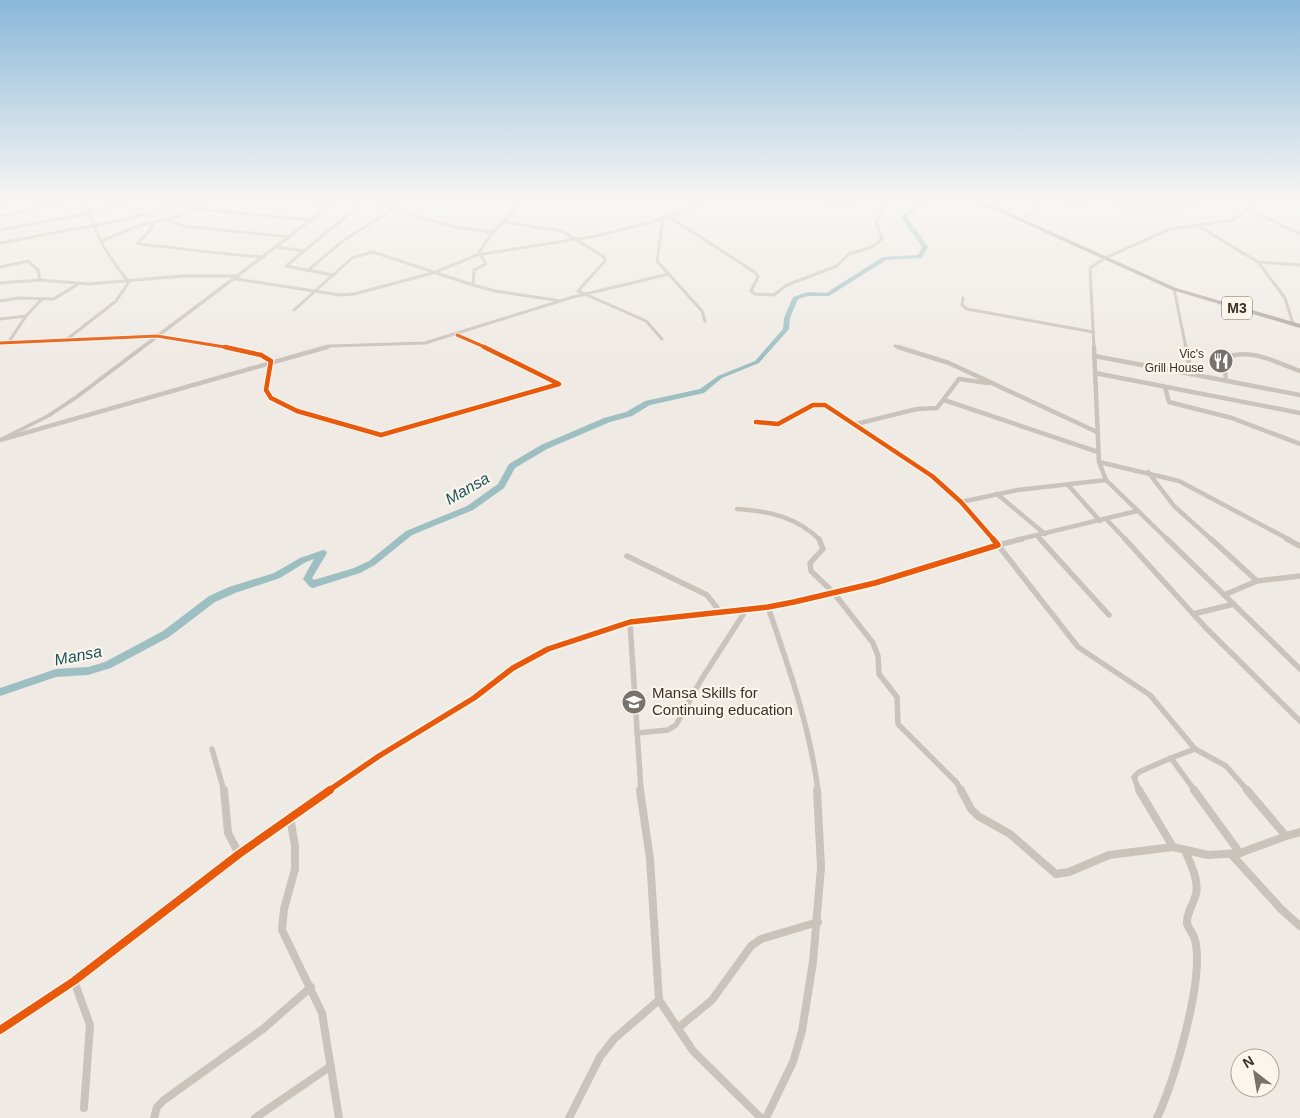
<svg xmlns="http://www.w3.org/2000/svg" width="1300" height="1118" font-family="Arial,sans-serif">
  <rect width="100%" height="100%" fill="#efeae4"/>
  <!-- green -->
  <path fill="#cfd5be" d="M1104 200H1202V206C1170 210 1132 222 1104 200Z"/>
  <g fill="none" stroke-linecap="round" stroke-linejoin="round">
    <!-- river -->
    <path fill="#9ebfc2" fill-rule="evenodd" d="M923 200H928L907 217 928 247 922 258 886 260 829 296H808L798 299 790 318 789 329 759 363 722 378 704 393 650 405 632 416 610 422 547 449 515 468 504 488 473 510 412 535 375 565 360 573 313 588 310 587 303 579 314 559 306 562 280 578 235 593 215 602 169 637 111 668 88 675 56 677 0 696V688L56 669 88 667 105 662 163 631 209 596 229 587 274 573 300 558 323 550 326 551 327 553 312 578 314 580 354 568 369 561 406 531 467 506 498 484 509 464 541 445 604 418 626 412 645 401 700 389 718 376 755 361 783 329 784 318 793 297 808 292 826 293 883 257 918 255 922 247 901 217Z"/>
    <!-- minor-far3 -->
    <g stroke="#c9c3bc" stroke-width="3">
      <path d="M170 200 197 209 313 220"/>
      <path d="M285 200 332 205"/>
      <path d="M355 200 394 206 424 219 455 227 493 232"/>
      <path d="M819 200 837 206 869 200"/>
      <path d="M1054 200 1074 207 1093 200"/>
      <path d="M986 204 994 200"/>
      <path d="M0 206 21 200"/>
      <path d="M394 206 400 200"/>
      <path d="M1248 209 1300 234"/>
      <path d="M0 216 77 200"/>
      <path d="M668 216 756 273 758 277 751 291 755 294 774 295 787 285 837 266 849 254 872 247 882 239 876 222 891 200"/>
      <path d="M663 218 657 261 702 311 705 321"/>
      <path d="M165 219 183 226 290 237"/>
      <path d="M1022 220 1044 200"/>
      <path d="M504 222 562 231 604 257 605 261 578 291 646 321 662 339"/>
      <path d="M153 223 149 232 137 243C148 247 156 245 167 247 200 251 231 255 264 257"/>
      <path d="M1198 226 1258 262 1300 265"/>
      <path d="M0 230 86 214 136 200"/>
      <path d="M101 241 138 226 182 215 214 200"/>
      <path d="M0 243 123 220 181 204"/>
      <path d="M277 247 304 251"/>
      <path d="M480 254 486 264 474 270 473 285 495 291 561 301"/>
      <path d="M477 255 493 232 525 200"/>
      <path d="M1258 262 1285 298 1293 324"/>
      <path d="M0 267 28 261 38 270 40 280"/>
      <path d="M307 271 344 240 396 207"/>
      <path d="M333 275 286 266 365 201"/>
      <path d="M236 279 340 295 354 294 433 273 477 255 596 236 649 223 715 200"/>
      <path d="M0 283 40 280 89 284 182 276H239"/>
      <path d="M1174 289 1186 348"/>
      <path d="M963 298 962 305 967 309 1093 332"/>
      <path d="M0 301 18 298 54 299 78 284"/>
      <path d="M294 310 352 258 373 252 473 285"/>
      <path d="M0 319 26 316"/>
      <path d="M457 335 487 348"/>
      <path d="M66 340 116 301 129 282C108 257 93 232 86 200"/>
      <path d="M0 343 157 336 231 348"/>
      <path d="M8 343 26 316 42 299"/>
      <path d="M895 346 902 348"/>
      <path d="M322 348 330 346 425 343 573 297 669 274"/>
      <path d="M1094 348 1090 268 1105 258 1170 229 1233 220 1258 200"/>
    </g>
    <!-- minor-far2 -->
    <g stroke="#c9c3bc" stroke-width="4.5">
      <path d="M225 347 261 355 271 361 266 390 271 398 297 411 381 435 559 384 484 347"/>
      <path d="M898 347 949 363 1097 432"/>
      <path d="M1094 347 1099 462 1106 480 1168 540"/>
      <path d="M1186 347 1191 374 1300 395"/>
      <path d="M1094 356 1191 374"/>
      <path d="M1095 373 1300 413"/>
      <path d="M1226 381 1224 358C1250 347 1275 362 1300 371"/>
      <path d="M1165 387 1169 402 1232 418 1300 444"/>
      <path d="M944 400 1098 452"/>
      <path d="M756 422 778 424 813 405H825L932 476 961 502 994 540"/>
      <path d="M856 424 917 409 937 408 959 379 988 383"/>
      <path d="M0 440 327 347"/>
      <path d="M1099 462 1179 481 1290 540"/>
      <path d="M1148 472 1174 506 1212 540"/>
      <path d="M1069 486 1100 521"/>
      <path d="M997 494 1045 534"/>
      <path d="M961 502 1018 490 1106 480"/>
      <path d="M737 509C769 511 797 517 820 540"/>
      <path d="M1107 520 1126 540"/>
      <path d="M1038 537 1041 540"/>
      <path d="M1016 540 1137 511"/>
    </g>
    <!-- minor-far1 -->
    <g stroke="#c9c3bc" stroke-width="5.5">
      <path d="M819 539 823 549 810 563 811 571 833 592 873 643 878 656 879 674 897 697 898 724 957 783 961 791"/>
      <path d="M1022 539 998 545 1078 647 1150 695 1195 749 1226 766 1248 791"/>
      <path d="M1040 539 1109 615"/>
      <path d="M1125 539 1206 628 1300 721"/>
      <path d="M1167 539 1300 669"/>
      <path d="M1211 539 1257 581"/>
      <path d="M1287 539 1300 546"/>
      <path d="M627 556 707 595 721 613"/>
      <path d="M1224 595 1257 581 1300 576"/>
      <path d="M768 607C789 668 810 727 818 791"/>
      <path d="M1193 614 1234 604"/>
      <path d="M630 622 641 791"/>
      <path d="M637 733 668 730 676 725 701 680 746 610"/>
      <path d="M212 749 224 791"/>
      <path d="M1195 749 1171 758 1195 791"/>
      <path d="M328 791 379 756 474 698 513 668 548 649 630 622 768 607 794 602 875 583 998 545 993 539"/>
      <path d="M1139 791 1134 777 1139 772 1171 758"/>
    </g>
    <!-- minor -->
    <g stroke="#c9c3bc" stroke-width="8">
      <path d="M224 790 228 833 239 854"/>
      <path d="M961 790 971 809 978 816 1010 834 1056 874 1069 872 1109 855 1173 847"/>
      <path d="M1139 790 1173 847 1208 855 1240 853"/>
      <path d="M1194 790 1240 853 1286 836"/>
      <path d="M1247 790 1286 836 1300 832"/>
      <path d="M290 817 295 846V869L284 909 282 930 322 1013 339 1118"/>
      <path d="M1231 854 1281 909 1300 926"/>
      <path d="M74 981 90 1025 84 1108"/>
      <path d="M659 1000 693 1051 761 1118"/>
      <path d="M678 1028 712 1000 751 946 761 939 818 922"/>
      <path d="M0 1030 74 981 239 854 330 790"/>
      <path d="M154 1118 157 1107 164 1100 263 1029 311 987"/>
      <path d="M255 1118 331 1066"/>
      <path d="M569 1118 600 1057 614 1039 659 1000 650 859 640 790"/>
      <path d="M766 1118 793 1062 802 1031 813 962 821 867 817 790"/>
      <path d="M1157 1118C1174 1081 1205 979 1195 940 1194 934 1188 929 1187 923 1186 914 1194 903 1196 894 1199 879 1190 863 1185 850"/>
    </g>
    <!-- tertiary -->
    <path fill="#c9c3bc" fill-rule="evenodd" d="M335 200H340L80 397 50 417 0 442V438L46 415 76 395Z"/>
    <!-- primary -->
    <path fill="#aea7a1" fill-rule="evenodd" d="M970 200H977L1001 209 1176 288 1300 324V328L1172 290 997 211Z"/>
    <defs>
      <g id="cycleway-far3">
        <path d="M457 335 487 348"/>
        <path d="M0 343 157 336 231 348"/>
      </g>
      <g id="cycleway-far2">
        <path d="M225 347 261 355 271 361 266 390 271 398 297 411 381 435 559 384 484 347"/>
        <path d="M756 422 778 424 813 405H825L932 476 961 502 994 540"/>
      </g>
      <path id="cycleway-far1" d="M328 791 379 756 474 698 513 668 548 649 630 622 768 607 794 602 875 583 998 545 993 539"/>
      <path id="cycleway" d="M0 1030 74 981 239 854 330 790"/>
    </defs>
    <!-- cycleway-far3 casing -->
    <use href="#cycleway-far3" stroke="#fbf5ec" stroke-width="5"/>
    <!-- cycleway-far2 casing -->
    <use href="#cycleway-far2" stroke="#fbf5ec" stroke-width="7"/>
    <!-- cycleway-far1 casing -->
    <use href="#cycleway-far1" stroke="#fbf5ec" stroke-width="9"/>
    <!-- cycleway casing -->
    <use href="#cycleway" stroke="#fbf5ec" stroke-width="11"/>
    <!-- cycleway-far3 -->
    <use href="#cycleway-far3" stroke="#e8590c" stroke-width="3"/>
    <!-- cycleway-far2 -->
    <use href="#cycleway-far2" stroke="#e8590c" stroke-width="4.5"/>
    <!-- cycleway-far1 -->
    <use href="#cycleway-far1" stroke="#e8590c" stroke-width="5.5"/>
    <!-- cycleway -->
    <use href="#cycleway" stroke="#e8590c" stroke-width="8"/>
  </g>
  <!-- sky -->
  <linearGradient id="sky" x2="0" y2="1"><stop stop-color="#8ab8d9"/><stop offset="0.56" stop-color="#f8f6f3"/><stop offset="1" stop-color="#f8f6f3" stop-opacity="0"/></linearGradient>
  <rect width="1300" height="357" fill="url(#sky)"/>
  <!-- icons -->
  <defs>
    <symbol id="restaurant-disc" viewBox="-11 -11 22 22"><circle r="9.5" fill="#79716b" stroke="#fbf5ec"/><path d="M-5-6h1v4h1v-4h1v4h1v-4h1v5L-1.5 .5V6h-2V.5L-5-1ZM5-6V6H3V1.5H1.5Q1.5-4 5-6Z" fill="#fff"/></symbol>
    <symbol id="school-disc" viewBox="-11 -11 22 22"><circle r="9.5" fill="#79716b" stroke="#fbf5ec"/><path d="M0-5L7-2L0 1L-7-2ZM-4 1L0 2.5L4 1V4Q0 6-4 4Z" fill="#fff"/></symbol>
  </defs>
  <g fill-rule="evenodd">
    <use href="#restaurant-disc" x="1207" y="347" width="28" height="28"/>
    <use href="#school-disc" x="620" y="688" width="28" height="28"/>
  </g>
  <g text-anchor="middle" stroke-width="4.5" stroke-linejoin="round" paint-order="stroke">
    <!-- far-poi labels -->
    <g font-size="12" fill="#3a302a" stroke="#fbf5ec" text-anchor="end">
      <text x="1204" y="358">Vic's<tspan x="1204" dy="14">Grill House</tspan></text>
    </g>
    <!-- shield labels -->
    <rect fill="#fbf5ec" stroke="#746b64" stroke-width="1" x="1222" y="296.5" width="30" height="23" rx="4"/>
    <g font-size="14" font-weight="bold" fill="#3a302a">
      <text x="1237" y="313">M3</text>
    </g>
    <!-- poi labels -->
    <g font-size="15" fill="#3a302a" stroke="#fbf5ec" text-anchor="start">
      <text x="652" y="698">Mansa Skills for<tspan x="652" dy="17">Continuing education</tspan></text>
    </g>
    <!-- water labels -->
    <g font-size="16" font-style="italic" fill="#1d555e" stroke="#fbf5ec">
      <text transform="translate(467 488) rotate(-30)" y="6">Mansa</text>
      <text transform="translate(78 655) rotate(-11)" y="6">Mansa</text>
    </g>
  </g>
  <!-- north arrow -->
  <g transform="translate(1255 1073) rotate(329)"><circle r="24" fill="#fbf5ec" stroke="#aea69e"/>
  <path d="M0-4L9 19L0 12L-9 19Z" fill="#79716b"/>
  <text y="-8" font-size="14" font-weight="bold" text-anchor="middle" fill="#3a302a">N</text>
  </g>
</svg>
